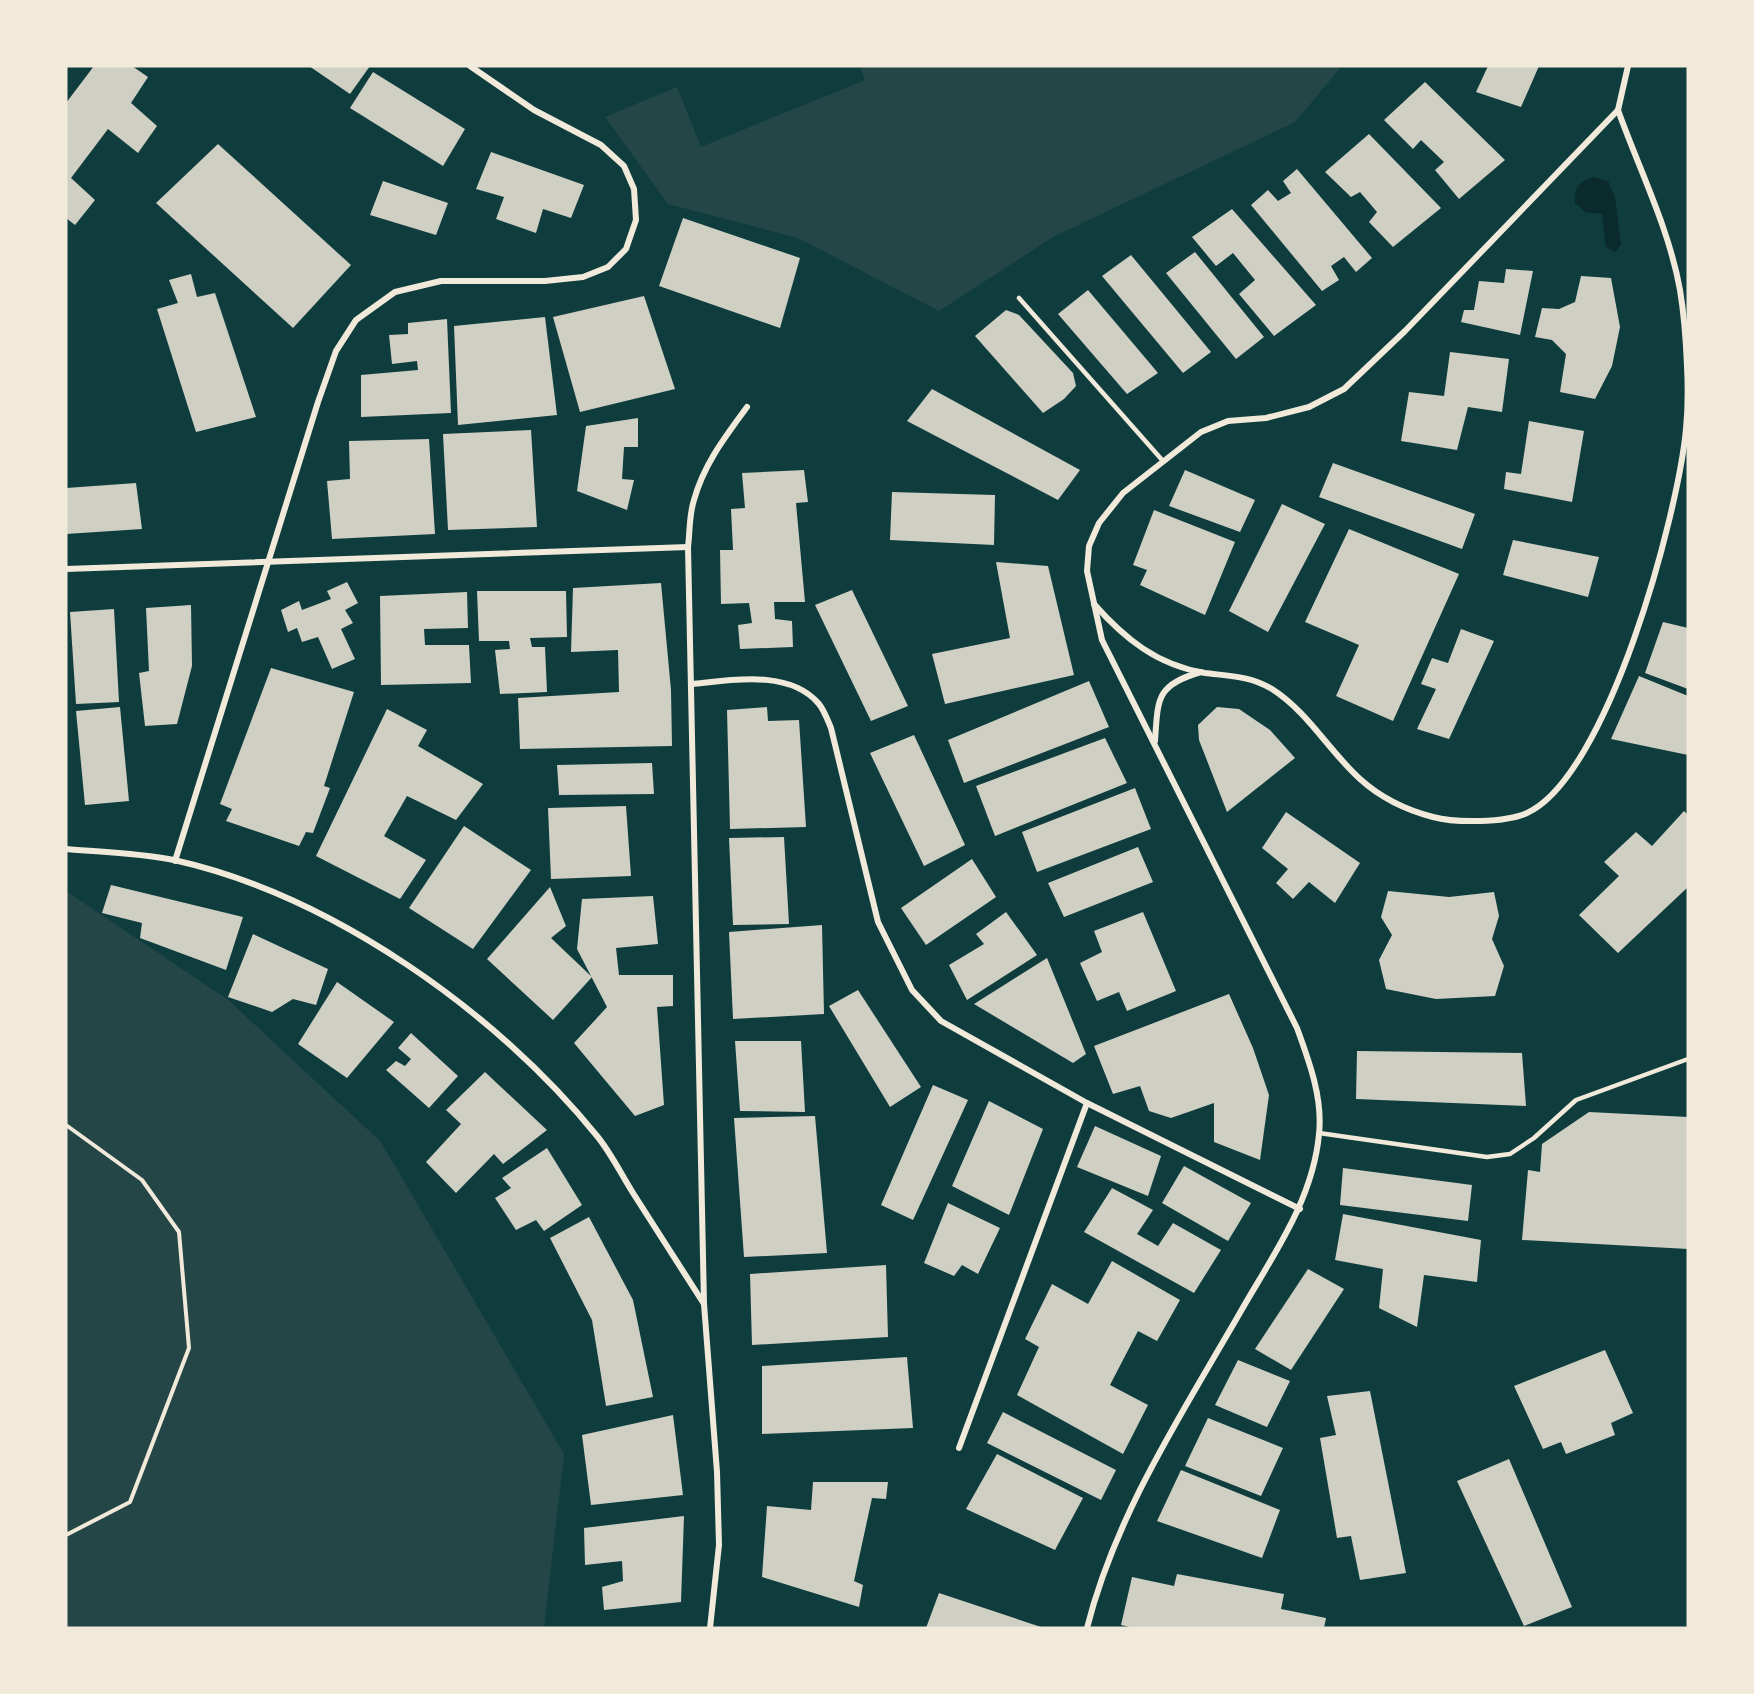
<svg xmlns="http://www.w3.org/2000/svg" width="1754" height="1694" font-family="'Noto Serif',serif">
  <rect width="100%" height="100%" fill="#0f3d3e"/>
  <!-- green -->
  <g fill="#244646">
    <path d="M859 66H1342L1295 122 1053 237 939 311 798 238 668 204 605 117 677 87 701 147 865 80Z"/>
    <path d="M66 891 227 999 381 1142 564 1454 544 1628H66Z"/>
  </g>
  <!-- water -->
  <path fill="#0a2a2b" d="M1593 177 1608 181 1615 197 1621 244 1615 252 1606 247 1602 214 1585 212 1575 203C1575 187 1578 182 1593 177Z"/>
  <!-- building -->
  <g fill="#cfcfc3">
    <path d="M94 66H132L148 77 131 103 157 126 138 153 108 129 71 178 95 200 75 225 66 218V103Z"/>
    <path d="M309 66H370L350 94Z"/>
    <path d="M1488 66H1539L1521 107 1476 92Z"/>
    <path d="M373 72 465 129 443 166 350 108Z"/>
    <path d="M1425 82 1505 160 1459 199 1435 170 1444 162 1421 140 1413 149 1384 120Z"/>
    <path d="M1369 134 1441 208 1393 247 1369 222 1377 212 1360 192 1351 197 1325 172Z"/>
    <path d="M218 144 351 265 293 328 156 203Z"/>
    <path d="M491 152 584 185 571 218 543 209 536 233 496 219 504 197 476 189Z"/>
    <path d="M1297 169 1372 258 1356 272 1344 257 1331 266 1339 280 1322 291 1251 205 1268 190 1278 201 1291 193 1283 181Z"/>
    <path d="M383 181 448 203 436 235 370 215Z"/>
    <path d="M1232 209 1316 305 1274 336 1239 294 1255 280 1233 253 1216 266 1192 237Z"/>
    <path d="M683 218 800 258 780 328 659 286Z"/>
    <path d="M1195 252 1264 337 1236 359 1166 273Z"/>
    <path d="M1131 255 1211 352 1183 373 1102 276Z"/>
    <path d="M1506 269 1533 271 1520 335 1461 322 1464 310H1474L1479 281 1504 283Z"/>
    <path d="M191 274 197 297 215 293 256 417 196 432 157 309 178 303 169 280Z"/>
    <path d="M1581 276 1611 278 1620 327 1612 366 1595 399 1560 392 1566 354 1552 340 1535 337 1542 308 1559 309 1575 302Z"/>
    <path d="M1088 290 1158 373 1127 394 1058 314Z"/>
    <path d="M644 296 675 389 580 412 553 317Z"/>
    <path d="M1006 310 1019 315 1073 373 1076 386 1064 399 1043 413 975 336Z"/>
    <path d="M545 317 557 415 458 425 454 326Z"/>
    <path d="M447 319 451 413 361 417V375L418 370 417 361 392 364 389 335 408 334V323Z"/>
    <path d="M1450 352 1509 359 1502 412 1468 407 1457 450 1401 441 1409 392 1444 396Z"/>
    <path d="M932 389 1080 470 1058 500 907 421Z"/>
    <path d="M638 418V447H624L622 479 634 480 627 510 577 491 586 426Z"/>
    <path d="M1529 421 1584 431 1572 502 1504 489 1506 472 1521 474Z"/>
    <path d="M531 430 537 527 448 530 443 434Z"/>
    <path d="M429 439 435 534 332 539 327 481 350 479 349 441Z"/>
    <path d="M1333 463 1475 514 1462 549 1319 497Z"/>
    <path d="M804 470 808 502 796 503 805 602H774L775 619 792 621 793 647 740 649 738 625 752 623 749 603 721 604 720 550H733L731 509 745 508 742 473Z"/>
    <path d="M1185 470 1255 500 1240 532 1169 506Z"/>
    <path d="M136 483 142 529 66 534V488Z"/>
    <path d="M892 492 995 495 994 545 890 540Z"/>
    <path d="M1282 504 1325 524 1268 632 1229 611Z"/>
    <path d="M1154 510 1235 542 1205 615 1140 585 1147 570 1133 565Z"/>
    <path d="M1349 529 1459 574 1393 721 1336 696 1359 645 1305 622Z"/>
    <path d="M1513 540 1599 557 1588 597 1503 575Z"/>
    <path d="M996 562 1048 566 1074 675 945 704 932 654 1010 638Z"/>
    <path d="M347 582 358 603 345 610 353 623 341 629 355 659 332 669 318 637 302 642 297 628 288 632 281 610 299 601 302 610 331 599 327 591Z"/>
    <path d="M661 583 671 690 672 746 520 749 518 698 619 692 618 650 571 652 573 588Z"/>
    <path d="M852 590 908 706 871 721 815 605Z"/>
    <path d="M477 591H566L567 637 530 638 532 647H545L547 692 500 694 495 650 510 649 509 641H479Z"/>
    <path d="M467 592 468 628 424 629 425 645H469L471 683 381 685 380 596Z"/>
    <path d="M191 605 192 666 177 724 145 726 139 673 149 671 146 608Z"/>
    <path d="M114 609 119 702 76 704 70 612Z"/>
    <path d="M1663 622 1688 628V689L1645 673Z"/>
    <path d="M1461 629 1494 641 1449 739 1417 729 1436 689 1421 684 1432 658 1448 663Z"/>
    <path d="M271 668 354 692 324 786 330 788 313 833 306 832 299 846 226 821 232 809 220 804Z"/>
    <path d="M1639 676 1688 696V755L1611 739Z"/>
    <path d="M1089 681 1109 727 964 783 948 740Z"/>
    <path d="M120 707 129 801 85 805 76 711Z"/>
    <path d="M767 707 768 721 799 720 806 827 730 829 727 710Z"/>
    <path d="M1217 707 1239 709 1270 730 1295 758 1227 812 1199 740 1198 725Z"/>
    <path d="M387 709 427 730 418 746 483 784 456 820 407 796 384 836 426 860 400 899 316 856Z"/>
    <path d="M914 735 965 845 924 866 870 753Z"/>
    <path d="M1105 738 1127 783 995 836 976 786Z"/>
    <path d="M652 763 654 794 559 795 557 765Z"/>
    <path d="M1135 788 1151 829 1037 872 1022 832Z"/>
    <path d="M626 806 631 876 551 879 548 808Z"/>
    <path d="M1684 811 1688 815V887L1618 953 1579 915 1619 876 1604 862 1636 832 1652 846Z"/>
    <path d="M1286 812 1360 863 1335 903 1309 882 1293 899 1276 883 1288 869 1262 848Z"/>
    <path d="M464 826 531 870 473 949 409 908Z"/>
    <path d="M784 837 789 924 733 925 729 838Z"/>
    <path d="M1138 847 1153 882 1064 917 1048 883Z"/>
    <path d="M972 859 996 897 926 945 901 908Z"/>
    <path d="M111 885 243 917 226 970 140 938 142 923 102 913Z"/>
    <path d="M550 887 566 926 551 938 592 977 553 1020 487 959Z"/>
    <path d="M1388 891 1449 897 1494 892 1499 916 1492 939 1504 966 1495 996 1436 999 1386 989 1379 960 1392 935 1381 917Z"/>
    <path d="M653 896 658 944 616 948 619 975H673V1006L657 1007 664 1105 635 1116 574 1043 607 1007 577 949 582 899Z"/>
    <path d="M1006 912 1037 955 967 1000 949 965 984 944 976 934Z"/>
    <path d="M1143 912 1176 991 1127 1011 1119 992 1097 1001 1080 963 1102 952 1094 931Z"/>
    <path d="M822 925 824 1014 733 1019 729 932Z"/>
    <path d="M253 934 328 969 316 1005 293 999 272 1012 228 997Z"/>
    <path d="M1047 958 1086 1054 1073 1063 974 1004Z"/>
    <path d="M337 982 394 1022 347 1078 298 1044Z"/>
    <path d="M858 990 921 1087 890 1107 829 1006Z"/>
    <path d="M1229 994 1253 1048 1269 1095 1260 1160 1214 1142V1103L1171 1118 1149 1111 1140 1086 1113 1094 1094 1046Z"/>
    <path d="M411 1033 458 1076 429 1108 386 1070 396 1061 405 1066 411 1059 398 1048Z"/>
    <path d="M735 1041H801L805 1112 740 1111Z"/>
    <path d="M1357 1051 1522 1053 1526 1106 1356 1099Z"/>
    <path d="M485 1072 547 1130 503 1164 494 1154 456 1193 426 1162 461 1124 446 1110Z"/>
    <path d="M933 1085 968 1100 913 1220 881 1205Z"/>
    <path d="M989 1101 1043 1129 1009 1215 952 1186Z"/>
    <path d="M1589 1112 1688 1117V1249L1522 1240 1528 1170 1540 1172 1542 1144Z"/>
    <path d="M815 1116 827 1253 744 1257 734 1118Z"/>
    <path d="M1095 1126 1161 1156 1148 1196 1077 1167Z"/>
    <path d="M547 1148 582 1205 544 1231 536 1220 516 1230 495 1198 511 1188 502 1178Z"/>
    <path d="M1184 1166 1251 1203 1228 1241 1162 1203Z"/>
    <path d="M1343 1168 1472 1185 1468 1221 1340 1205Z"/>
    <path d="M1112 1188 1153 1210 1137 1234 1158 1246 1173 1223 1221 1250 1194 1293 1084 1232Z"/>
    <path d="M948 1203 1000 1228 978 1274 962 1265 954 1276 924 1263Z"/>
    <path d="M1343 1214 1481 1240 1477 1282 1424 1275 1417 1327 1379 1308 1383 1269 1335 1260Z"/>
    <path d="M589 1217 633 1300 653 1397 606 1406 592 1320 550 1238Z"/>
    <path d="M1112 1261 1180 1300 1157 1341 1138 1331 1110 1385 1148 1405 1123 1454 1017 1395 1039 1347 1025 1339 1052 1284 1088 1304Z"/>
    <path d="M886 1265 888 1337 752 1345 750 1274Z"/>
    <path d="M1308 1269 1344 1289 1291 1370 1255 1349Z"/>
    <path d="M1605 1350 1633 1413 1611 1423 1615 1435 1566 1454 1561 1442 1543 1449 1514 1386Z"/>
    <path d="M907 1357 913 1428 762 1434V1366Z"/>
    <path d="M1238 1360 1290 1381 1267 1427 1215 1405Z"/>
    <path d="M1370 1391 1406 1573 1360 1580 1351 1536 1337 1538 1320 1438 1336 1435 1327 1396Z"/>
    <path d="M1003 1412 1116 1470 1101 1500 987 1443Z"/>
    <path d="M673 1415 683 1495 591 1505 582 1435Z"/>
    <path d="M1208 1418 1283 1448 1261 1496 1185 1466Z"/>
    <path d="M997 1454 1083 1498 1055 1550 966 1509Z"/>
    <path d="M1509 1459 1572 1607 1524 1626 1457 1481Z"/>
    <path d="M1181 1470 1280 1510 1262 1558 1157 1521Z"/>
    <path d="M813 1482H888L886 1499 872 1498 854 1581 863 1585 859 1607 762 1577 767 1506 811 1510Z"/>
    <path d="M684 1516 681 1602 604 1610 602 1587 623 1581 622 1561 585 1565 584 1528Z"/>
    <path d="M1177 1574 1284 1594 1281 1609 1326 1618 1324 1628H1134L1121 1625 1132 1577 1174 1586Z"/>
    <path d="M939 1593 1044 1628H926Z"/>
  </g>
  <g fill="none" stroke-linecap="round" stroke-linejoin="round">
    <!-- path -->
    <path stroke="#f1e9da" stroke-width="4" d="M66 1125 142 1180 179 1232 189 1348 130 1502 66 1535"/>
    <!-- service -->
    <g stroke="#f1e9da" stroke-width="4.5">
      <path d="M1019 298 1163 461"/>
      <path d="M1319 1133 1487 1157 1510 1154 1534 1138 1576 1100 1688 1059"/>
    </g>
    <!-- minor -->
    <g stroke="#f1e9da" stroke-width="6">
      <path d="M66 569 688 547"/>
      <path d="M1094 604C1125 639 1157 665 1205 673 1229 676 1250 676 1272 689 1308 712 1329 751 1360 779 1381 798 1406 810 1433 817 1455 823 1505 823 1527 813 1608 776 1678 515 1686 429 1688 409 1688 386 1687 366 1686 341 1684 314 1680 290 1669 228 1639 169 1618 110"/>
      <path d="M692 684C731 680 790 669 819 704 824 710 828 721 831 728L878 922 912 990 941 1021 1087 1103 1300 1209"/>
      <path d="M1155 741C1158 698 1156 685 1201 672"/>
      <path d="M66 849C102 852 139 853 174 860 331 895 497 1012 597 1136 611 1153 621 1174 633 1193 657 1230 680 1267 704 1304"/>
      <path d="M175 861 318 402 336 351 356 320 395 292 441 281H545L583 277 608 267 626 249 636 220 634 189 624 166 601 145 534 110 470 66"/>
      <path d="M959 1448 1087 1103"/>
      <path d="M710 1628 719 1545 717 1472 704 1304 688 547C690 532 689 515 694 500 704 464 725 437 747 407"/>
      <path d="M1087 1628C1116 1513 1183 1412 1241 1311 1273 1255 1313 1200 1319 1134 1323 1098 1309 1061 1297 1028L1102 640 1087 571 1089 546 1099 523 1123 493 1201 432 1228 421 1266 418 1309 407 1344 389 1405 331 1618 110 1628 66"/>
    </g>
  </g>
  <!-- border -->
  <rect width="1754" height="1694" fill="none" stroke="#f1e9da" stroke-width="135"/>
</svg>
